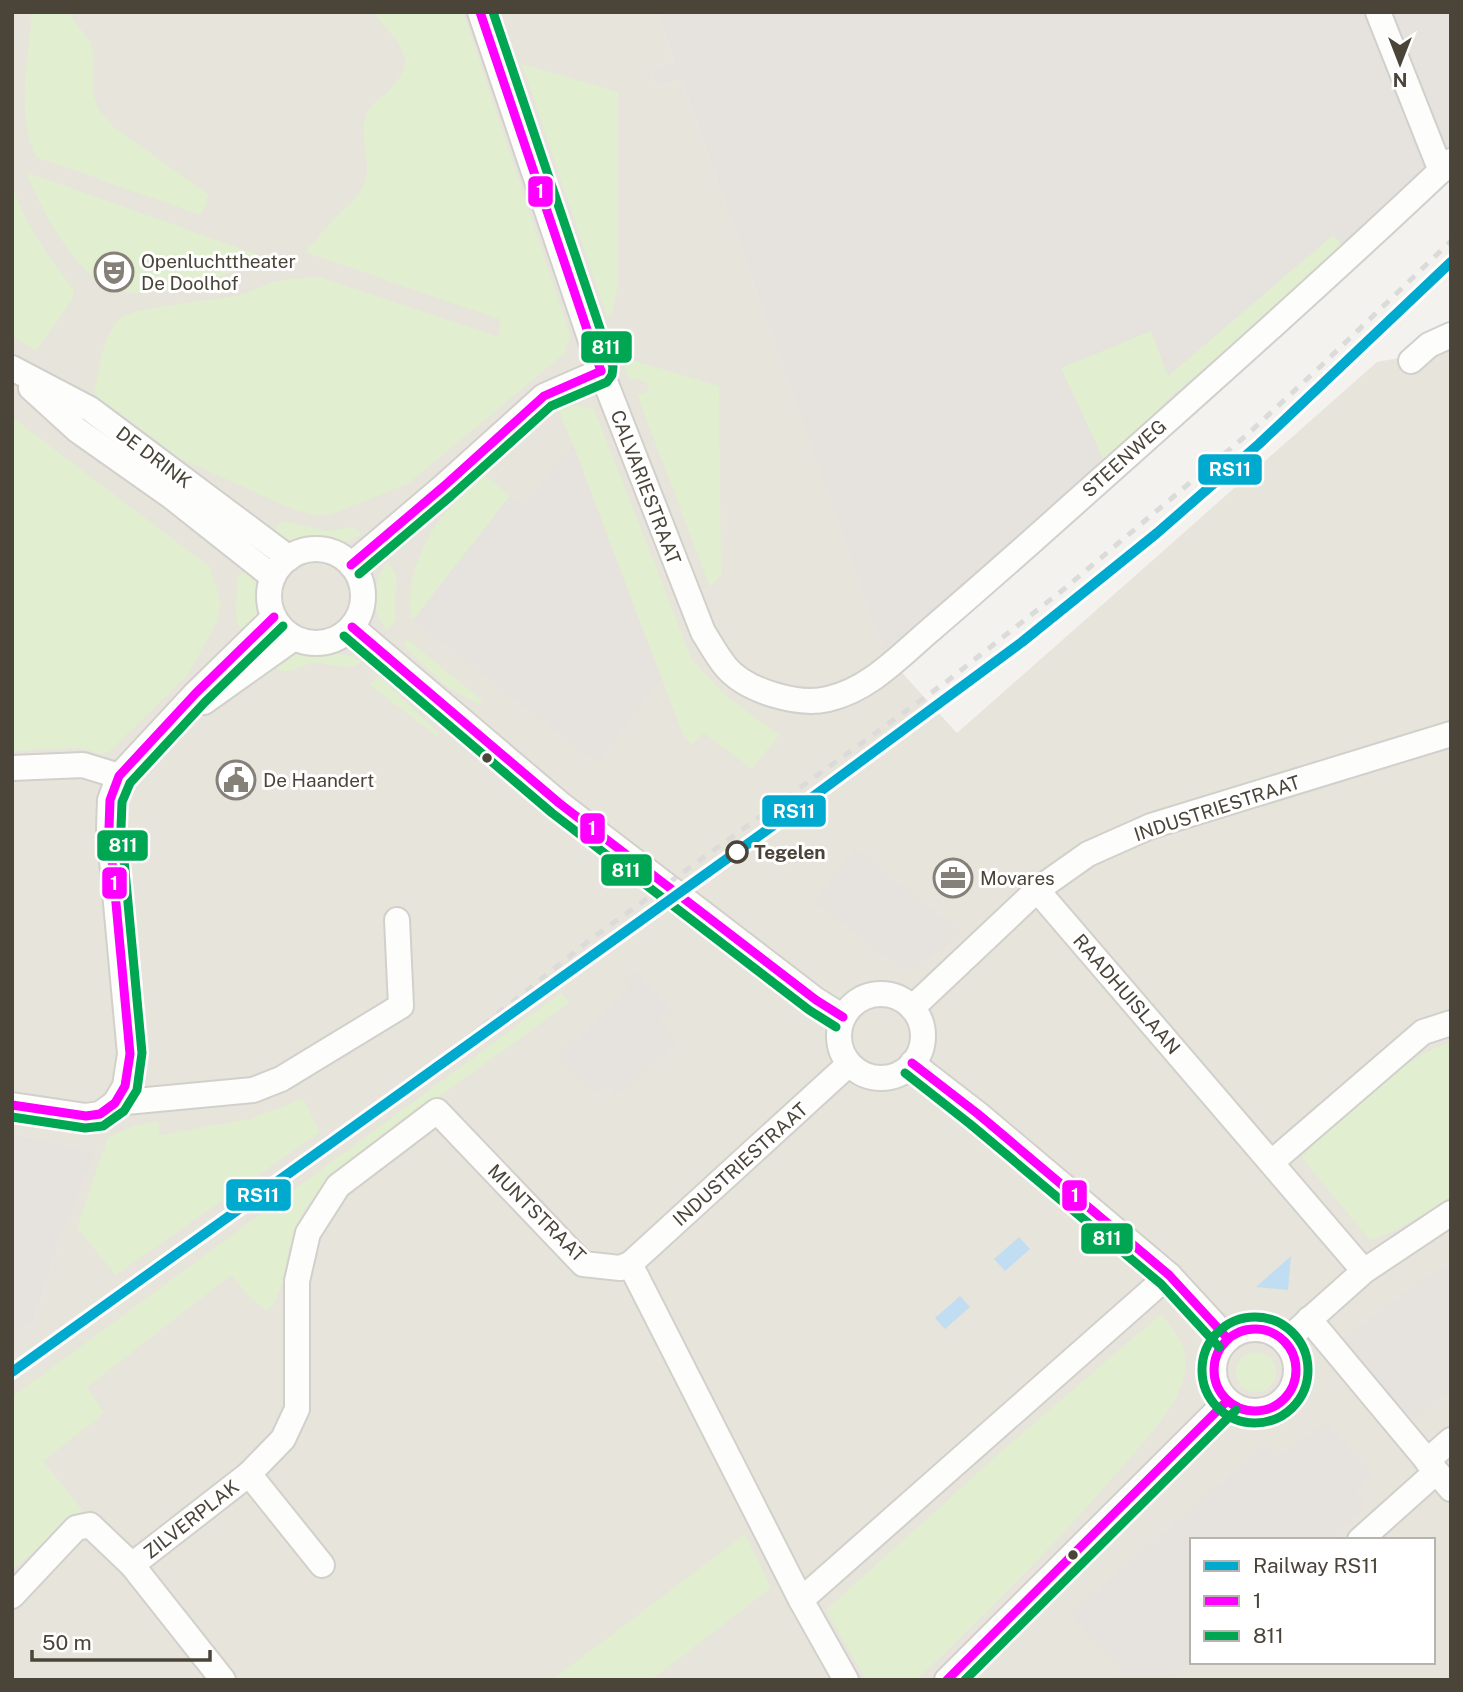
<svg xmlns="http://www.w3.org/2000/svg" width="1463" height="1692" font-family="'Public Sans',sans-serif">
  <rect width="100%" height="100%" fill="#f4f2ee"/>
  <!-- residential -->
  <path fill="#e7e4dc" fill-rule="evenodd" d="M12 12H657L674 61 651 70 657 87 681 79 885 654 957 733 1377 362 1451 348V1680H12V1337L34 1321 57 1248 94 1152 12 1133ZM1192 1540H1433V1662H1192Z"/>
  <!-- industrial -->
  <g fill="#e6e2de">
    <path d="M657 12H1451V149L885 655 681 79 657 87 651 70 674 61Z"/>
    <path d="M12 1133 95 1152 57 1248 34 1321 12 1337Z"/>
  </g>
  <!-- green -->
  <g fill="#e1eecf">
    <path d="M32 12H68L91 43 94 61V95L98 109 114 127 209 195 201 215 36 157C16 117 28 56 32 12Z"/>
    <path d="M373 12H463L570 335 565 353 409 483 332 514 315 515 292 509 180 458 94 394C98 374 103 332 120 319 138 305 214 301 240 295 251 292 260 287 271 283 286 278 303 278 318 277L498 337 501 320 305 252C316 240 326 227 337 216 353 201 366 192 367 168 367 151 360 132 366 115 369 106 379 99 387 92 425 56 394 41 373 12Z"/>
    <path d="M522 64 618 92V285L611 316 607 317Z"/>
    <path d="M26 172 270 259C232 272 158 301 120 291 76 280 42 210 26 172Z"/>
    <path d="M12 184C24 223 49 259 74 290L72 300 36 351 12 336Z"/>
    <path d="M1333 235 1345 247 1172 396 1105 463 1061 368 1151 331 1168 376Z"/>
    <path d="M621 357 719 386 721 576 710 587 637 395 649 391 646 382 628 377Z"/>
    <path d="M575 405 594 409 692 660 726 696 779 735 752 769 703 732 692 745 683 734 559 410Z"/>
    <path d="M12 417 210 567 221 603 217 622 187 676 109 752 102 754 79 748 12 751Z"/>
    <path d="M485 475 510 496 413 620C401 591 423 541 441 518 453 502 470 489 485 475Z"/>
    <path d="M286 521 323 531 354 527 362 534 348 541 337 543 322 541 285 542 271 535 280 523Z"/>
    <path d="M387 562C401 579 396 579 395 598 395 606 396 613 395 621L387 631C370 609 371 585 387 562Z"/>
    <path d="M247 565C268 589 265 610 246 634L237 624 236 615 237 580Z"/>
    <path d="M407 639 483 701 480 705 445 686 403 645Z"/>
    <path d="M294 652C318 654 341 650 362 661 349 673 331 662 313 663 304 664 295 671 286 671 279 672 276 667 272 663Z"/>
    <path d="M378 675 439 733 436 736 370 685Z"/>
    <path d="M561 993 569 1003 343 1166 305 1208 288 1251 283 1282 273 1306 266 1311 246 1293 231 1275 87 1387 104 1413 43 1461 82 1510 12 1570V1397Z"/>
    <path d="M1451 1043V1199L1392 1232 1370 1240 1301 1157C1338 1123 1404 1053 1451 1043Z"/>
    <path d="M303 1099 320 1132 116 1275 77 1228 108 1137 134 1126 158 1121 160 1135 249 1119Z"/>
    <path d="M1161 1314C1177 1334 1190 1349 1184 1376 1178 1406 1141 1446 1121 1468 1057 1543 988 1613 916 1680H866L826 1610 1013 1441Z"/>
    <circle cx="1256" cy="1372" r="20"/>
    <path d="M745 1534 771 1588 651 1680H552Z"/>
  </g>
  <!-- parking -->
  <g fill="#e6e3df">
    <path d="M573 444 661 679 597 763 413 620 510 496 523 506Z"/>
    <path d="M855 849 962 933 918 967 907 970 897 965 814 902Z"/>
    <path d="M636 972 673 1009 659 1021 678 1042 617 1095 606 1083 595 1094 558 1056 629 989 624 982Z"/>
    <path d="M1451 1263V1390L1405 1425 1331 1347 1422 1281Z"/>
    <path d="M1327 1422 1374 1476 1356 1492 1368 1506 1329 1540H1192V1661L1171 1680H1111L1122 1670 1069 1614 1265 1444 1276 1457Z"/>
  </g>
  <!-- water -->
  <g fill="#c0ddf1">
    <path d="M1019 1237 1030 1249 1005 1271 994 1259Z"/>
    <path d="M1291 1256 1288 1290 1256 1287Z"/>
    <path d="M960 1296 970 1307 945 1329 935 1318Z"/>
  </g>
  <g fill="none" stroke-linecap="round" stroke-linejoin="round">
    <defs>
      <g id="minor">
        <path d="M480 12 601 371 703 632C710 643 717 656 726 667 746 691 798 706 828 699 868 690 898 658 928 632 963 602 997 572 1031 542 1172 416 1314 291 1451 161"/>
        <path d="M1378 12 1441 171"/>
        <path d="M1411 361 1429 345 1451 335"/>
        <path d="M12 368 90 409 289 558"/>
        <path d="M31 388 77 430 172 497 273 577"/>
        <circle cx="316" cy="596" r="47"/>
        <path d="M351 565 443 487 544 396 601 371"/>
        <path d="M352 627 559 803 816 1000 843 1017"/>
        <path d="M204 702 294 638"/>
        <path d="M12 768 83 765 119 776"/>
        <path d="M1037 890 1364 1271"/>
        <circle cx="881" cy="1036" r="42"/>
        <path d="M912 1008 1037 890 1088 854 1151 826 1451 734"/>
        <path d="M912 1063 978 1114 1169 1275 1228 1339"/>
        <path d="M115 1103 253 1090 281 1079 401 1006 397 920"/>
        <path d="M12 1105 86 1116 100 1114 115 1103 125 1086 130 1054 109 828 110 800 119 776 196 693 274 617"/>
        <path d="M1272 1162 1423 1032 1451 1023"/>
        <path d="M630 1264 849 1064"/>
        <path d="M1309 1319 1451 1489"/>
        <circle cx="1255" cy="1370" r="41"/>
        <path d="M1299 1329 1364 1271 1451 1213"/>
        <path d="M1427 1461 1451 1440"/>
        <path d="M249 1474 322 1565"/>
        <path d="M1360 1540 1436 1472"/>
        <path d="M132 1565 249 1474 283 1439 297 1409V1281L308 1233 338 1186 437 1111 583 1264 620 1268 630 1264 801 1600 846 1680"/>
        <path d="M12 1596 76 1528 90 1525 132 1565 223 1680"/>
        <path d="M801 1600 1169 1275"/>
        <path d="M947 1680 1227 1401"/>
      </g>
    </defs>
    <!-- minor casing -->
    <use href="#minor" stroke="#d2d0cb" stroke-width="28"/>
    <!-- minor -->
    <use href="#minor" stroke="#fdfdfc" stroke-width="24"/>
    <!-- rail -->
    <path stroke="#dbdbda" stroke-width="5" stroke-dasharray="9 9" stroke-linecap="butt" d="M385 1104 591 939 946 682 1064 589 1249 433 1322 365 1451 241"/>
    <defs>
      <g id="bus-1">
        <path d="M480 12 601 371"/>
        <path d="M351 565 443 487 544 396 601 371"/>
        <path d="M352 627 559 803 816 1000 843 1017"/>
        <path d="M912 1063 978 1114 1169 1275 1228 1339"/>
        <path d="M12 1105 86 1116 100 1114 115 1103 125 1086 130 1054 109 828 110 800 119 776 196 693 274 617"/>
        <circle cx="1255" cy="1370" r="41"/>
        <path d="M947 1680 1227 1401"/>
      </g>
      <g id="bus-2">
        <path d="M359 574 451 496 551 406 607 382 612 375 613 367 493 12"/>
        <path d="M344 636 552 813 809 1010 836 1027"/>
        <path d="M905 1073 970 1124 1161 1284 1219 1347"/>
        <path d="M12 1117 85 1128 103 1126 124 1111 137 1090 142 1053 121 828 122 802 130 783 205 702 283 626"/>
        <circle cx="1255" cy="1370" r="53"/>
        <path d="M965 1680 1236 1410"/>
      </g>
    </defs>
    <!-- bus-1 casing -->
    <use href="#bus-1" stroke="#fff" stroke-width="14"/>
    <!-- bus-2 casing -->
    <use href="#bus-2" stroke="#fff" stroke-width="14"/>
    <!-- bus-1 -->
    <use href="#bus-1" stroke="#f0f" stroke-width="9"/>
    <!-- bus-2 -->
    <use href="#bus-2" stroke="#00a651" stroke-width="9"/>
    <defs>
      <path id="rail-1" d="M12 1372 799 807 1022 642 1157 533 1259 444 1451 262"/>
    </defs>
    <!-- rail-1 casing -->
    <use href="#rail-1" stroke="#fff" stroke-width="16"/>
    <!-- rail-1 -->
    <use href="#rail-1" stroke="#00a9ce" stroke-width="10"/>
  </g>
  <!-- icons -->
  <defs>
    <symbol id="theatre-ring" viewBox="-11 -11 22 22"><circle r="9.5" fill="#fff" stroke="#868178" stroke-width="1.5"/><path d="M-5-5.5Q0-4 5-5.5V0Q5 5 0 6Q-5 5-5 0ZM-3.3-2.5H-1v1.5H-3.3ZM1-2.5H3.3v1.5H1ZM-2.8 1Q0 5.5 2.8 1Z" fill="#868178"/></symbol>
    <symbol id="civic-ring" viewBox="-11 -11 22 22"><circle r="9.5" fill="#fff" stroke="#868178" stroke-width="1.5"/><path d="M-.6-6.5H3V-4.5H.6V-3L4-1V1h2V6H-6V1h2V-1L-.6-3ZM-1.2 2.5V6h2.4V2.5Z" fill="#868178"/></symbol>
    <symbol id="office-ring" viewBox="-11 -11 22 22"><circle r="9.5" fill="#fff" stroke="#868178" stroke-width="1.5"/><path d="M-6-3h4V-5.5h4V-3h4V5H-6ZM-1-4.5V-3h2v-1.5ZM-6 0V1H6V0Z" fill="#868178"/></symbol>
  </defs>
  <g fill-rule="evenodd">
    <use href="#theatre-ring" x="92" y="250" width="44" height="44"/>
    <use href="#civic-ring" x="214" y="758" width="44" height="44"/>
    <use href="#office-ring" x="931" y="856" width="44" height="44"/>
  </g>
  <!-- markers -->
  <g fill="#4b4439" stroke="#fff" stroke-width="2.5">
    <circle cx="487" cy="758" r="6"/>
    <circle cx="1073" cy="1555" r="6"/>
  </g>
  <circle fill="#fff" stroke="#4b4439" stroke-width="3.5" cx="737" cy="852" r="10"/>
  <g text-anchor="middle" stroke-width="6" stroke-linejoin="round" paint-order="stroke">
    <!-- poi labels -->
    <g font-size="19" fill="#4b4439" stroke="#fff" text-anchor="start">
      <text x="141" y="268">Openluchttheater<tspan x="141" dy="22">De Doolhof</tspan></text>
      <text x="263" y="787">De Haandert</text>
      <text x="980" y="885">Movares</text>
    </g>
    <!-- street labels -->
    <g font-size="19" fill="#4b4439" stroke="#fff">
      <text transform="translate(154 457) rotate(37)" y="7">DE DRINK</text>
      <text transform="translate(1124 458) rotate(-42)" y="7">STEENWEG</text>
      <text transform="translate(646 487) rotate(69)" y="7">CALVARIESTRAAT</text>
      <text transform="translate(1217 808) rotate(-18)" y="7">INDUSTRIESTRAAT</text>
      <text transform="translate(1127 994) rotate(49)" y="7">RAADHUISLAAN</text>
      <text transform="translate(740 1164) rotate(-42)" y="7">INDUSTRIESTRAAT</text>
      <text transform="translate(537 1213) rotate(45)" y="7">MUNTSTRAAT</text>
      <text transform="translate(191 1519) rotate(-38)" y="7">ZILVERPLAK</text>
    </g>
    <!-- stop labels -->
    <g font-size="19" font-weight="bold" fill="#4b4439" stroke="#fff" text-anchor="start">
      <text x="754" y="859">Tegelen</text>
    </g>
  </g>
  <g stroke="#fff" stroke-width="2.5">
    <rect x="527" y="175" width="27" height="33" rx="7" fill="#f0f"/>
    <rect x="580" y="330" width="53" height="34" rx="7" fill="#00a651"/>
    <rect x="1197" y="453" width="66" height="33" rx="7" fill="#00a9ce"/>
    <rect x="761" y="794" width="66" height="34" rx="7" fill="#00a9ce"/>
    <rect x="579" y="812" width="27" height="33" rx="7" fill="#f0f"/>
    <rect x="96" y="829" width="53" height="33" rx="7" fill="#00a651"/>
    <rect x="600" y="853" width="53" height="34" rx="7" fill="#00a651"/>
    <rect x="101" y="866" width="27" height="34" rx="7" fill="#f0f"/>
    <rect x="225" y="1178" width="67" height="34" rx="7" fill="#00a9ce"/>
    <rect x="1061" y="1179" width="27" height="33" rx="7" fill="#f0f"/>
    <rect x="1080" y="1222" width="54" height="33" rx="7" fill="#00a651"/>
  </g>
  <g font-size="19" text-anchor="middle" font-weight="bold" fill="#fff">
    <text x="540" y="198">1</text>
    <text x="606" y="354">811</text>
    <text x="1230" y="476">RS11</text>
    <text x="794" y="818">RS11</text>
    <text x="592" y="835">1</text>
    <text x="123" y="852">811</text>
    <text x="626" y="877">811</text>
    <text x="114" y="890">1</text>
    <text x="258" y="1202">RS11</text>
    <text x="1075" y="1202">1</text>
    <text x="1107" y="1245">811</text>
  </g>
  <!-- border -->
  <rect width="1463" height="1692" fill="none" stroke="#4b4439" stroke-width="28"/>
  <!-- legend -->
  <rect x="1190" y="1538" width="245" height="126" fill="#ffffff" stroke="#b7b4b0" stroke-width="2"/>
  <rect x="1204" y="1561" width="35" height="10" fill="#00a9ce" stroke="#b7b4b0" stroke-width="2"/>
  <text x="1253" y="1573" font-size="21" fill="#4b4439">Railway RS11</text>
  <rect x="1204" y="1596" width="35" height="10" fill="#ff00ff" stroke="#b7b4b0" stroke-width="2"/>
  <text x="1253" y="1608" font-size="21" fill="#4b4439">1</text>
  <rect x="1204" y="1631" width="35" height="10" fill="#00a651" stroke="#b7b4b0" stroke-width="2"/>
  <text x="1253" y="1643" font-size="21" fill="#4b4439">811</text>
  <!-- north arrow -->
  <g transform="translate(1400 63) rotate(180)" stroke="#ffffff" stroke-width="5" paint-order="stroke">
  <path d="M0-5L12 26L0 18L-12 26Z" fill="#4b4439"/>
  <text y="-10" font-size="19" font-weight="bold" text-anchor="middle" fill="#4b4439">N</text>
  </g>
  <!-- scale -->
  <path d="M32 1650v10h178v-10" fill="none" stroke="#4b4439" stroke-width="3.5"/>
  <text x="42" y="1650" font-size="21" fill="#4b4439" stroke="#ffffff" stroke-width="5" paint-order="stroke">50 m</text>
</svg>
